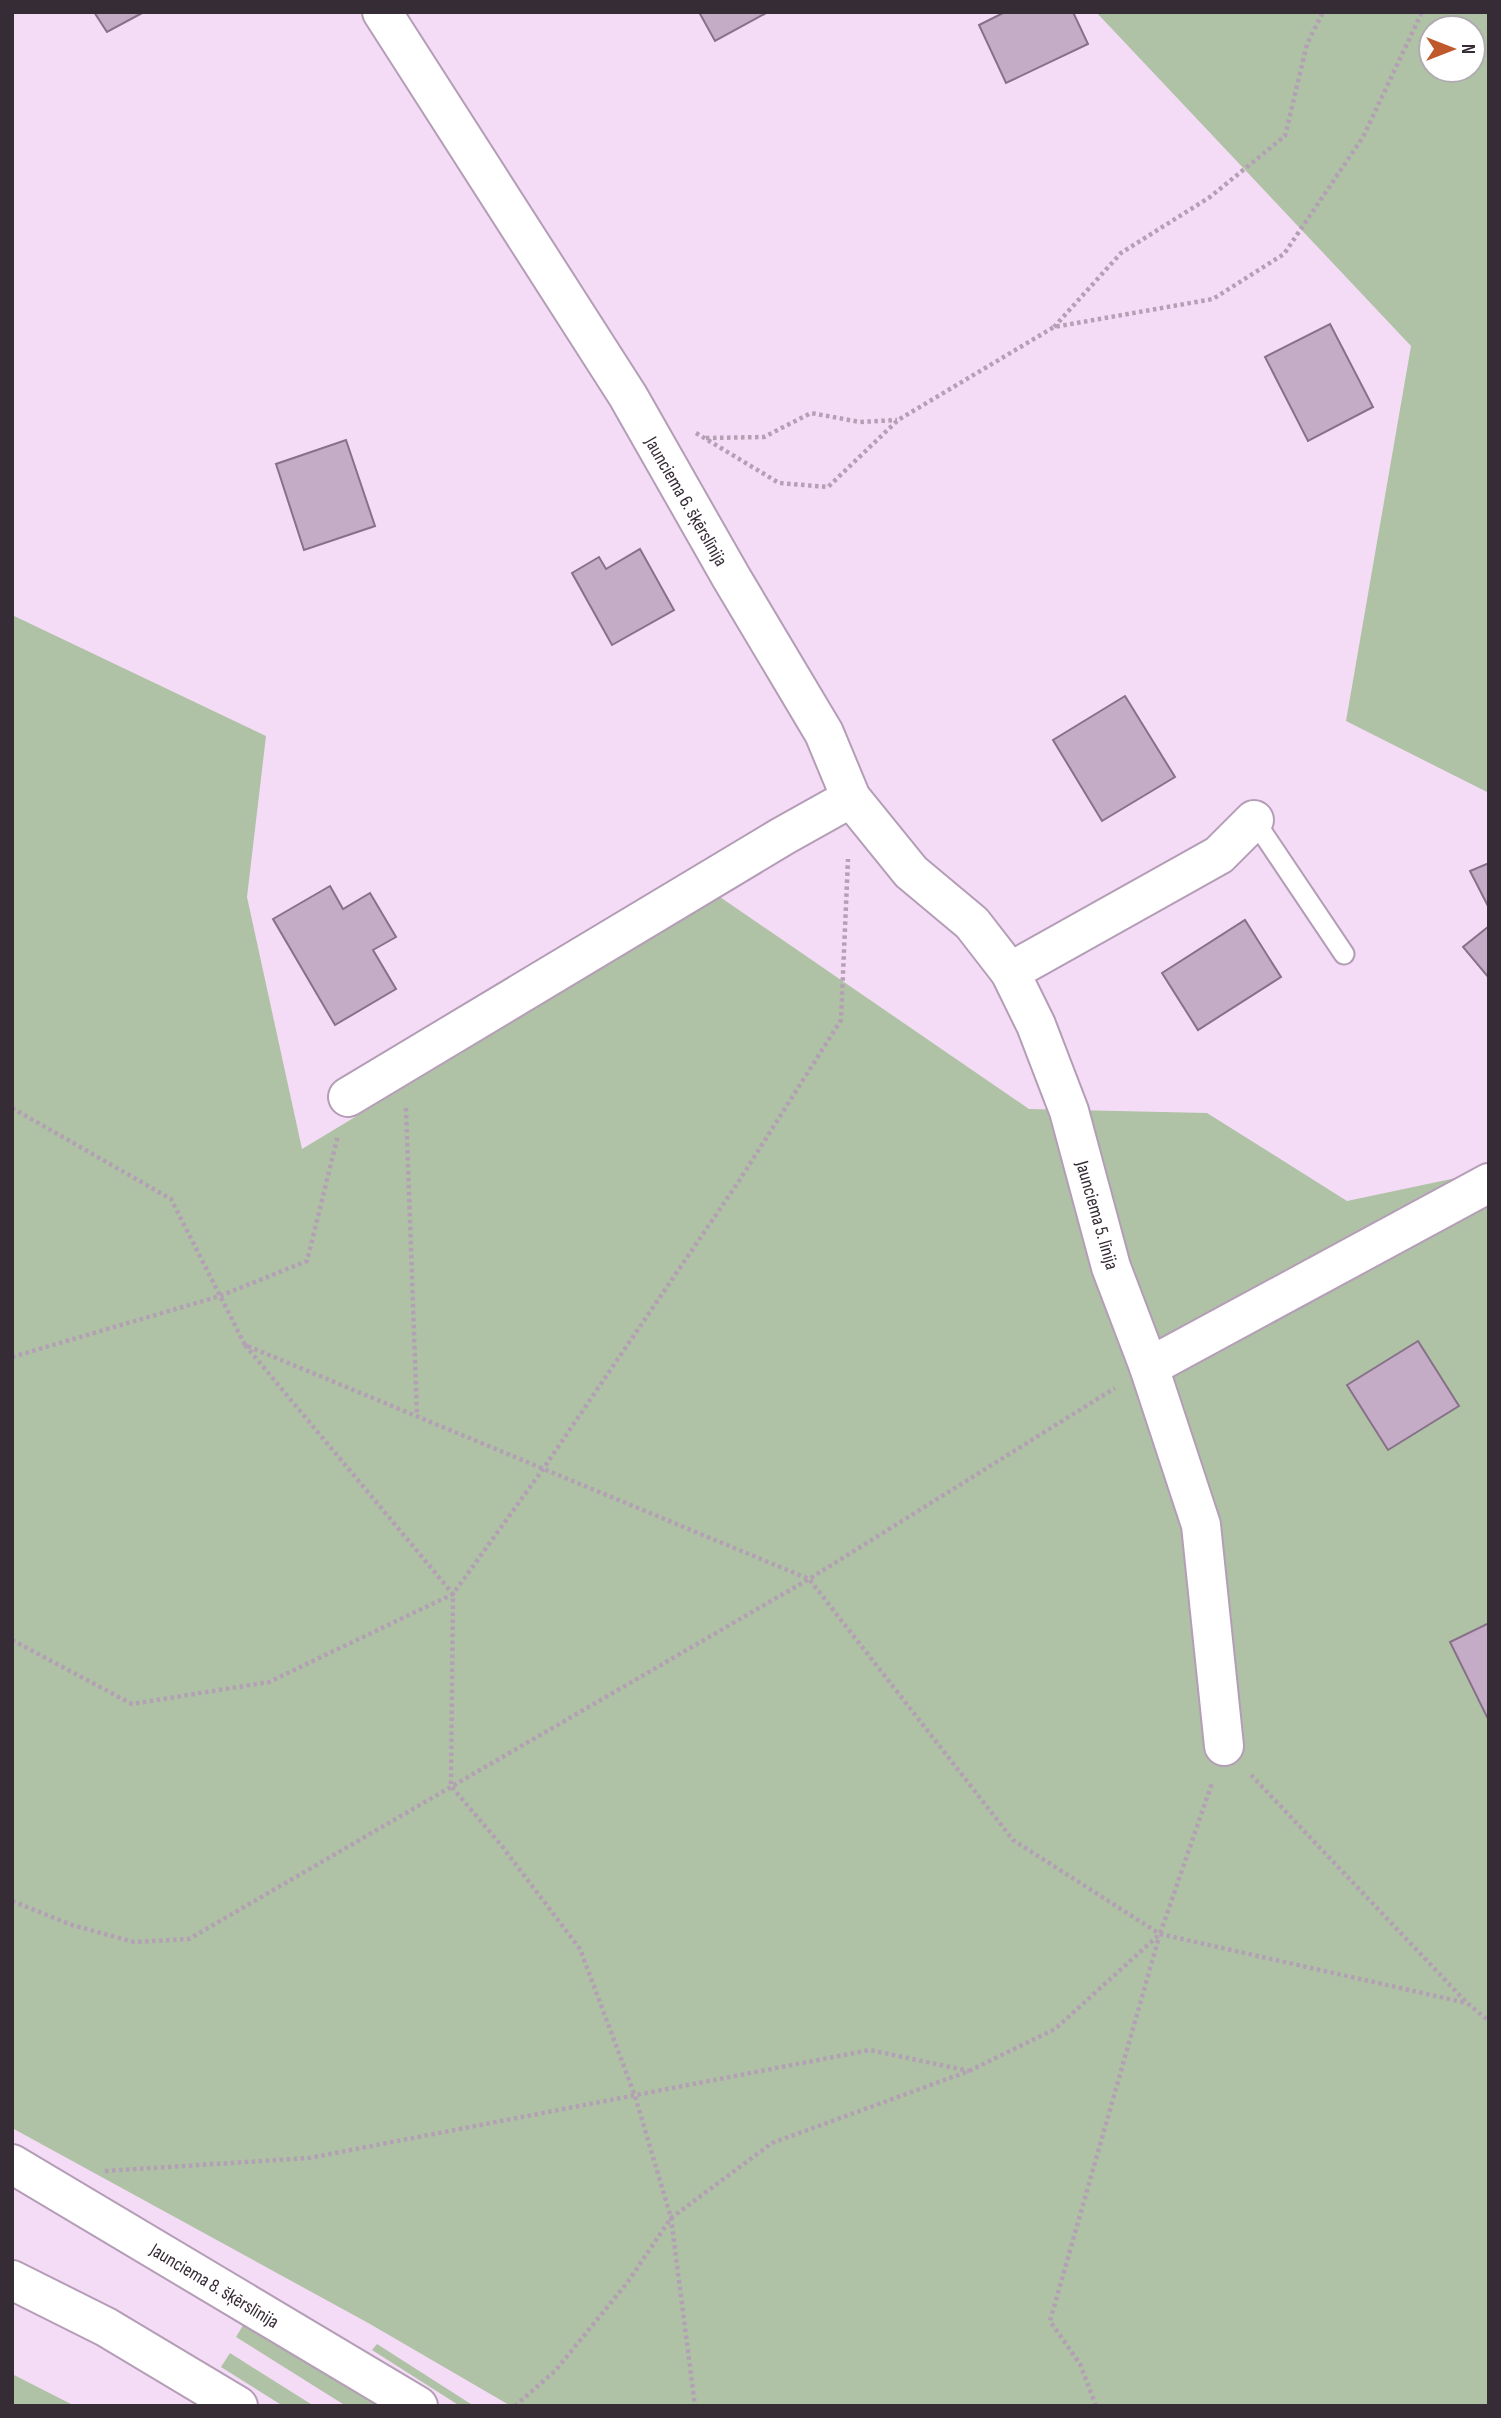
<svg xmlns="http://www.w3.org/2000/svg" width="1501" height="2418" font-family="'Sofia Sans Condensed',sans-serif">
  <rect width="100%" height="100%" fill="#f5dcf6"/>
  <!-- green -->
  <g fill="#afc2a6" fill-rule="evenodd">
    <path d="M1096 12H1489V793L1346 721 1411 346ZM1431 28H1473V70H1431Z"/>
    <path d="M12 615 266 736 247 897 302 1149 720 897 1029 1109 1207 1113 1347 1201 1489 1171V2406H511L370 2324 12 2128Z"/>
    <path d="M245 2322 381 2406H346L236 2337Z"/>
    <path d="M377 2344 474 2406H460L372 2350Z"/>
    <path d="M230 2353 314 2406H283L221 2367Z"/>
    <path d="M12 2374 75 2406H12Z"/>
  </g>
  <!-- building -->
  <g fill="#c4abc6" stroke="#877188" stroke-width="2">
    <path d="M94 12H144L107 32Z"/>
    <path d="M699 12H768L715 41Z"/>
    <path d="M1005 12H1073L1088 44 1006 83 979 25Z"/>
    <path d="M1330 324 1373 407 1308 441 1265 357Z"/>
    <path d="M346 440 375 526 304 550 276 464Z"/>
    <path d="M640 549 674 610 612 645 572 573 599 557 606 569Z"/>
    <path d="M1125 696 1175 777 1102 821 1053 740Z"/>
    <path d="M1489 863V908L1470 871Z"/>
    <path d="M330 886 343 909 370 893 396 937 373 950 396 989 335 1025 273 919Z"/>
    <path d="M1245 920 1281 977 1198 1030 1162 973Z"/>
    <path d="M1489 926V978L1463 947Z"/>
    <path d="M1418 1341 1459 1406 1388 1450 1347 1385Z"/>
    <path d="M1489 1623V1716L1487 1717 1450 1642Z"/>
  </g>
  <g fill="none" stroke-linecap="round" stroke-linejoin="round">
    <defs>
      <path id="service" d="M1254 820 1344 954"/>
      <g id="minor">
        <path d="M382 12 628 396 731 577 824 733 851 798 911 872 972 923 1010 972"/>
        <path d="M348 1097 783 836 851 798"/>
        <path d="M1149 1367 1489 1183"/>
        <path d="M1224 1746 1201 1525 1149 1367 1111 1267 1069 1111 1036 1025 1010 972 1219 855 1254 820"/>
        <path d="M12 2164 418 2406"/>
        <path d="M12 2280 106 2327 238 2406"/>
      </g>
    </defs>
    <!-- service casing -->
    <use href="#service" stroke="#b49db6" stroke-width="23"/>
    <!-- minor casing -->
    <use href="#minor" stroke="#b49db6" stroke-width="42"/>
    <!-- path -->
    <g stroke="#b4a0b4" stroke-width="4.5" stroke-dasharray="3.5 3.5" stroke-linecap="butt">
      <path d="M1054 327 1121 253 1210 197 1285 136 1307 44 1323 12"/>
      <path d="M696 433 779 483 828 487 898 420 1054 327 1213 299 1284 254 1363 137 1422 12"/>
      <path d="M706 438 764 437 811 413 860 422 897 420"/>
      <path d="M12 1108 171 1199 245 1345 809 1579 1013 1840 1160 1934 1467 2003"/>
      <path d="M406 1108 417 1416"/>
      <path d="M245 1345 453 1594 451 1786 501 1845 580 1949 635 2096 671 2218 695 2406"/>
      <path d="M12 1357 220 1296 307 1261 338 1135"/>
      <path d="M12 1640 132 1704 269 1682 453 1594 543 1469 739 1181 841 1020 848 859"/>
      <path d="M1251 1775 1467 2003 1489 2021"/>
      <path d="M12 1901 72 1925 134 1942 189 1939 809 1579 1115 1388"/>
      <path d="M105 2171 309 2158 870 2050 969 2071"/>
      <path d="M515 2406 555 2371 627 2283 671 2218 772 2143 969 2071 1055 2029 1160 1934 1212 1783"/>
      <path d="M1096 2406 1080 2364 1050 2321 1159 1937"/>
    </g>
    <!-- service -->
    <use href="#service" stroke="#fff" stroke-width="19"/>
    <!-- minor -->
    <use href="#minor" stroke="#fff" stroke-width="38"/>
  </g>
  <g text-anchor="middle" stroke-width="5" stroke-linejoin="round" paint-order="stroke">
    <!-- street labels -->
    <g font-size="19" fill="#362c36" stroke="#fff">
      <text transform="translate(687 501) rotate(60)" y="7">Jaunciema 6. šķērslīnija</text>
      <text transform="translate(1098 1215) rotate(74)" y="7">Jaunciema 5. līnija</text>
      <text transform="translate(215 2285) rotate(31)" y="7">Jaunciema 8. šķērslīnija</text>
    </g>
  </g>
  <!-- border -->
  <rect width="1501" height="2418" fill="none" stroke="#362c36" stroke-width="28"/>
  <!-- north arrow -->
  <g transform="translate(1452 49) rotate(90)"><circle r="33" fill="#ffffff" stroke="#afabaf" stroke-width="2"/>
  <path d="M0-5L12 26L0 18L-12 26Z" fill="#bf592b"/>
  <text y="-10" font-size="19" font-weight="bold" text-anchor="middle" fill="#362c36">N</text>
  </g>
</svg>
